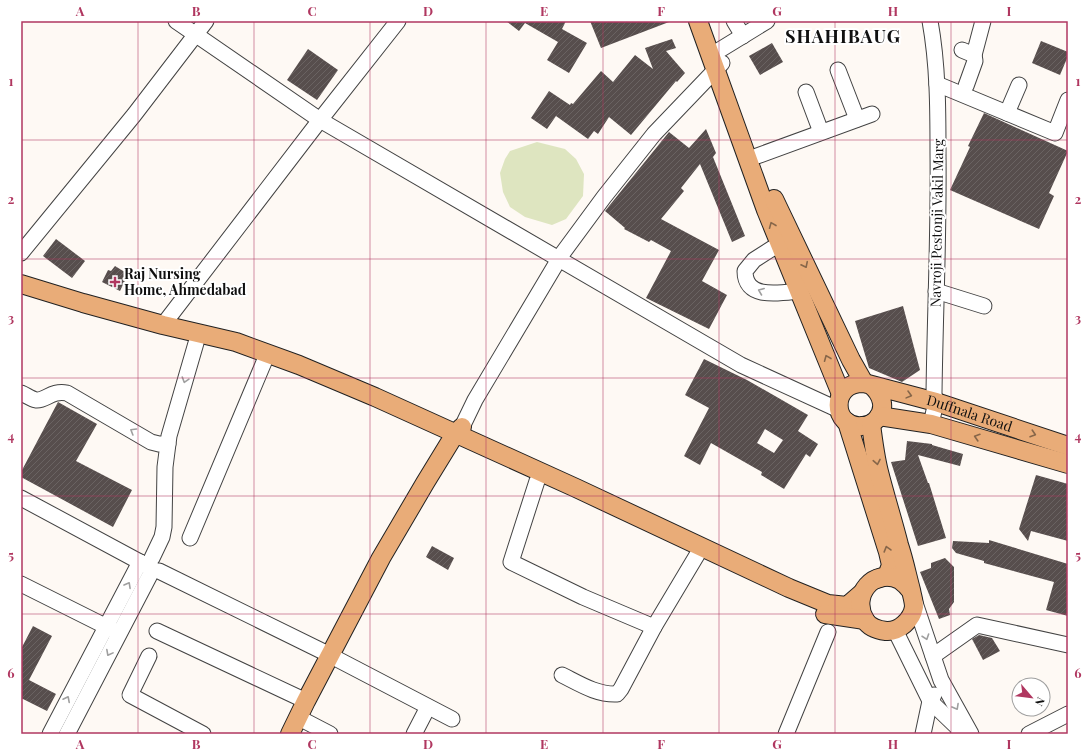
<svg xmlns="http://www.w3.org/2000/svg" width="1089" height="755" font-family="'Playfair Display',serif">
  <defs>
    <pattern id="building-hatch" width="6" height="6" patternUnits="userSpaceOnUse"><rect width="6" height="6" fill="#574e4d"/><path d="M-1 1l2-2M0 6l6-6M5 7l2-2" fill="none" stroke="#6a6362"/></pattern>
  </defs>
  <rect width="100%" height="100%" fill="#fef9f4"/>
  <!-- park -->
  <path fill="#dee5c0" d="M537 142 565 149 576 159 584 174 583 196 566 219 552 225 525 217 510 207 503 192 500 173 505 159 510 151Z"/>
  <!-- building -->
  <g fill="url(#building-hatch)" fill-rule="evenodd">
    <path d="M506 21H566L562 29 587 43 569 73 547 60 558 42 525 23 519 31Z"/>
    <path d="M590 21H668L669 22 601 48Z"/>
    <path d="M672 39 676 48 666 51 685 73 677 82 676 81 631 135 609 117 598 134 594 131 588 139 556 116 547 129 531 118 549 91 570 105 571 103 573 104 601 71 613 82 635 55 653 69 645 48Z"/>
    <path d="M1041 41 1068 52V56L1060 75 1032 63Z"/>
    <path d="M772 43 783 62 760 75 749 56Z"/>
    <path d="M308 49 338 70 317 100 287 80Z"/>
    <path d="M984 113 1068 151 1049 193 1054 196 1039 229 950 190 970 147 968 146Z"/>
    <path d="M706 129 716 153 713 157 745 236 732 242 700 164 681 188 684 191 661 219 719 250 702 281 727 295 709 329 646 298 671 251 651 240 649 242 624 229 625 228 605 211 669 132 689 148Z"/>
    <path d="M56 239 85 261 72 278 43 256Z"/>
    <path d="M115 266 128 274 120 291 102 282 108 270 111 271Z"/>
    <path d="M903 306 920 370 902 382 869 368 855 321Z"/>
    <path d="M704 359 747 380 808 415 798 431 818 444 810 457 806 454 784 489 761 475 762 472 711 443 700 465 684 456 709 408 685 395ZM765 429 783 440 774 453 757 443Z"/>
    <path d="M58 402 97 424 76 461 132 490 113 527 21 477V472Z"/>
    <path d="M907 441 932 444V445L963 454 960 466 918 455 928 483H929L946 538 918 546 891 462 905 460Z"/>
    <path d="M1036 475 1068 484V541L1031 531 1028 541 1019 529Z"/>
    <path d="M989 540 1068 564V616L1046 610 1054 582 984 563V561L956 553 952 548 953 541 989 543Z"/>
    <path d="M432 546 454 558 448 570 426 557Z"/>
    <path d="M945 558 954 567V602L949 609 950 615 939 619 920 572 931 568V563Z"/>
    <path d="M33 626 52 636 29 680 56 694 47 711 21 698V649Z"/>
    <path d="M979 635 992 638 1000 651 983 660 972 639Z"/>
  </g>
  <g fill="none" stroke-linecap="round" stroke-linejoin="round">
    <defs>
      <g id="minor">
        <path d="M176 21 320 120 741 365 839 410"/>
        <path d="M734 21 743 36"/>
        <path d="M930 21C938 65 938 110 938 154 939 234 935 314 934 394L936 402 931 424"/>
        <path d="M962 50 974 55 983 21"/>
        <path d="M718 51 767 21"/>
        <path d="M838 70 857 119"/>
        <path d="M937 84 1055 133 1068 100"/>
        <path d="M966 86 975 61 974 55"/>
        <path d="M806 92 821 132"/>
        <path d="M1007 113 1019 85"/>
        <path d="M757 156 872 114"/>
        <path d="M779 244 754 260 745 271C745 300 780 293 799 291"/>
        <path d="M21 253 134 115 206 21"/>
        <path d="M936 291 984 306"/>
        <path d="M163 325 320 120 398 21"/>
        <path d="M21 393C26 395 31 399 36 400 46 401 51 390 67 393L151 442 159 444H168"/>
        <path d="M462 427 475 400 562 254 604 197 654 134 722 63"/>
        <path d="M537 481 511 562 583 597 654 627 697 555"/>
        <path d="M21 498 153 569 67 734"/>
        <path d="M190 538 264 362"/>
        <path d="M152 558 162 537 164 527 165 467 169 436 196 343"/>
        <path d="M159 571 330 655"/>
        <path d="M21 584 115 631"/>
        <path d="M914 600 941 680 971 734"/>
        <path d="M895 630 930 701 957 727 960 734"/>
        <path d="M157 631 306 701"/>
        <path d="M149 656 130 695 203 734"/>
        <path d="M933 656 977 625 1068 645"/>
        <path d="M337 659 452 719"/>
        <path d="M562 675C580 684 597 695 617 694L621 689 654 627"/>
        <path d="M305 721 330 734"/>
        <path d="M50 734 140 562"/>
        <path d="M414 734 428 707"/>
        <path d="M786 734 828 632"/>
        <path d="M923 734 930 701 934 695"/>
        <path d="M1029 734 1068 714"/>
      </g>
      <g id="major">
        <path d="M698 21 766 210 841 394"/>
        <path d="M774 199 851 360 864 383"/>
        <path d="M21 284 83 303 163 325 236 342 299 365 375 397 576 488 789 588 828 604 847 606 862 593"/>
        <path id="s1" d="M871 385C882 394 887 409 876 420 872 424 867 426 862 426 832 429 829 382 864 383L936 402 1068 446"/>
        <path d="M879 416 931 424 1068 464"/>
        <path d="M847 422 888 552 891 565 887 576 877 579"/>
        <path d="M871 424C873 440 875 456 879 472 885 496 893 521 899 545 904 560 907 575 911 590 912 596 914 601 914 607 912 620 899 632 886 631 878 630 869 627 865 620 850 595 874 567 900 580 904 583 908 587 911 591"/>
        <path d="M825 614 865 620"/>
        <path d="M290 734 306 701 381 558 425 483 455 434 462 427"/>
      </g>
    </defs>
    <!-- minor casing -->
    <use href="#minor" stroke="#434343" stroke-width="17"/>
    <!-- major casing -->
    <use href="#major" stroke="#212121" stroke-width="20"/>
    <!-- minor -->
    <use href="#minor" stroke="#fff" stroke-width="15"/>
    <!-- major -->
    <use href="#major" stroke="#e9ac78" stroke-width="18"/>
  </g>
  <!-- one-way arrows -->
  <defs><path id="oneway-chevron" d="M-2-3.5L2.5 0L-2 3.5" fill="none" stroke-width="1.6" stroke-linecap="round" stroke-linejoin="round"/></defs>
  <g stroke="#876649">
    <use href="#oneway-chevron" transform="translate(772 225) rotate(-112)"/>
    <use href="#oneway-chevron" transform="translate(805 265) rotate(64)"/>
    <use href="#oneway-chevron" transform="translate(827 358) rotate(-112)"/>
    <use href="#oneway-chevron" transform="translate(909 395) rotate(15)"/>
    <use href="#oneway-chevron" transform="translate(1033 434) rotate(18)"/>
    <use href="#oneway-chevron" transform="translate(977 437) rotate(-163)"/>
    <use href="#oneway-chevron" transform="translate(877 462) rotate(79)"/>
    <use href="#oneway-chevron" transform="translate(887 549) rotate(-106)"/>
  </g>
  <g stroke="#9f9f9f">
    <use href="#oneway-chevron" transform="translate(761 291) rotate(-158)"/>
    <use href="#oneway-chevron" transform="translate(185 380) rotate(107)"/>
    <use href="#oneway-chevron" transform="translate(133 431) rotate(-149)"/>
    <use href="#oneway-chevron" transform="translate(128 585) rotate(-61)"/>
    <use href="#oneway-chevron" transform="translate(926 637) rotate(71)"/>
    <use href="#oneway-chevron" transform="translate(109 653) rotate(118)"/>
    <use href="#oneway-chevron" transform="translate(67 699) rotate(-63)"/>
    <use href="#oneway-chevron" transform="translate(956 707) rotate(61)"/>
  </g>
  <!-- grid -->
  <path fill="none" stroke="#b03760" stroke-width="1" stroke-opacity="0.55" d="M138 21V734M254 21V734M370 21V734M486 21V734M603 21V734M719 21V734M835 21V734M951 21V734M21 140H1068M21 259H1068M21 378H1068M21 496H1068M21 614H1068"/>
  <!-- markers -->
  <path fill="#b03760" stroke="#fff" stroke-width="1.5" d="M113 276h4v4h4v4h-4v4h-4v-4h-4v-4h4z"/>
  <g text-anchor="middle" stroke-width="4" stroke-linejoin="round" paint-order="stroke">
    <!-- street labels -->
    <g font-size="14" fill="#101010" stroke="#fff">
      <text transform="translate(937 223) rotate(-89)" y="5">Navroji Pestonji Vakil Marg</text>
      <text dy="5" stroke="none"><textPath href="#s1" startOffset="239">Duffnala Road</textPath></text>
    </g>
    <!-- poi labels -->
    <g font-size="14" font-weight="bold" fill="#101010" stroke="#fff" text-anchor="start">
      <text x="124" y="279">Raj Nursing<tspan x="124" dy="16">Home, Ahmedabad</tspan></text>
    </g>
    <!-- district labels -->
    <g font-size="18" font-weight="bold" letter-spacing="1" fill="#101010" stroke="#fff">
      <text x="843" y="43">SHAHIBAUG</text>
    </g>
  </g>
  <!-- border -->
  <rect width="1089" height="755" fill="none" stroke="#ffffff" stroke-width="44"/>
  <!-- north arrow -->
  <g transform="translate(1031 697) rotate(118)"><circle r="19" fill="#ffffff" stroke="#9f9f9f"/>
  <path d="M0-3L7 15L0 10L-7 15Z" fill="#b03760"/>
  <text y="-6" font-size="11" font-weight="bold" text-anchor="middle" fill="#101010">N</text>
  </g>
  <rect x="22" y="22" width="1045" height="711" fill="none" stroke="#b03760" stroke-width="1.5"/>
  <g font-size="13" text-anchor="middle" font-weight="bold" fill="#b03760">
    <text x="80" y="16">A</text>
    <text x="196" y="16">B</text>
    <text x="312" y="16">C</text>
    <text x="428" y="16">D</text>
    <text x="544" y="16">E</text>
    <text x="661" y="16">F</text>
    <text x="777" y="16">G</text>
    <text x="893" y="16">H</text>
    <text x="1009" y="16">I</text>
    <text x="11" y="86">1</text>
    <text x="1078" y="86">1</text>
    <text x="11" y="204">2</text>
    <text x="1078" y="204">2</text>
    <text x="11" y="323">3</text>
    <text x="1078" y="323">3</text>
    <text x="11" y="441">4</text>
    <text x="1078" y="441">4</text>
    <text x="11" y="560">5</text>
    <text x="1078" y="560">5</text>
    <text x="11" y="678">6</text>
    <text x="1078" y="678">6</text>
    <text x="80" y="749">A</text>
    <text x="196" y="749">B</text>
    <text x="312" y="749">C</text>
    <text x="428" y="749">D</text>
    <text x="544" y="749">E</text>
    <text x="661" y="749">F</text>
    <text x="777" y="749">G</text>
    <text x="893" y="749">H</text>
    <text x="1009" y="749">I</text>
  </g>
</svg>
